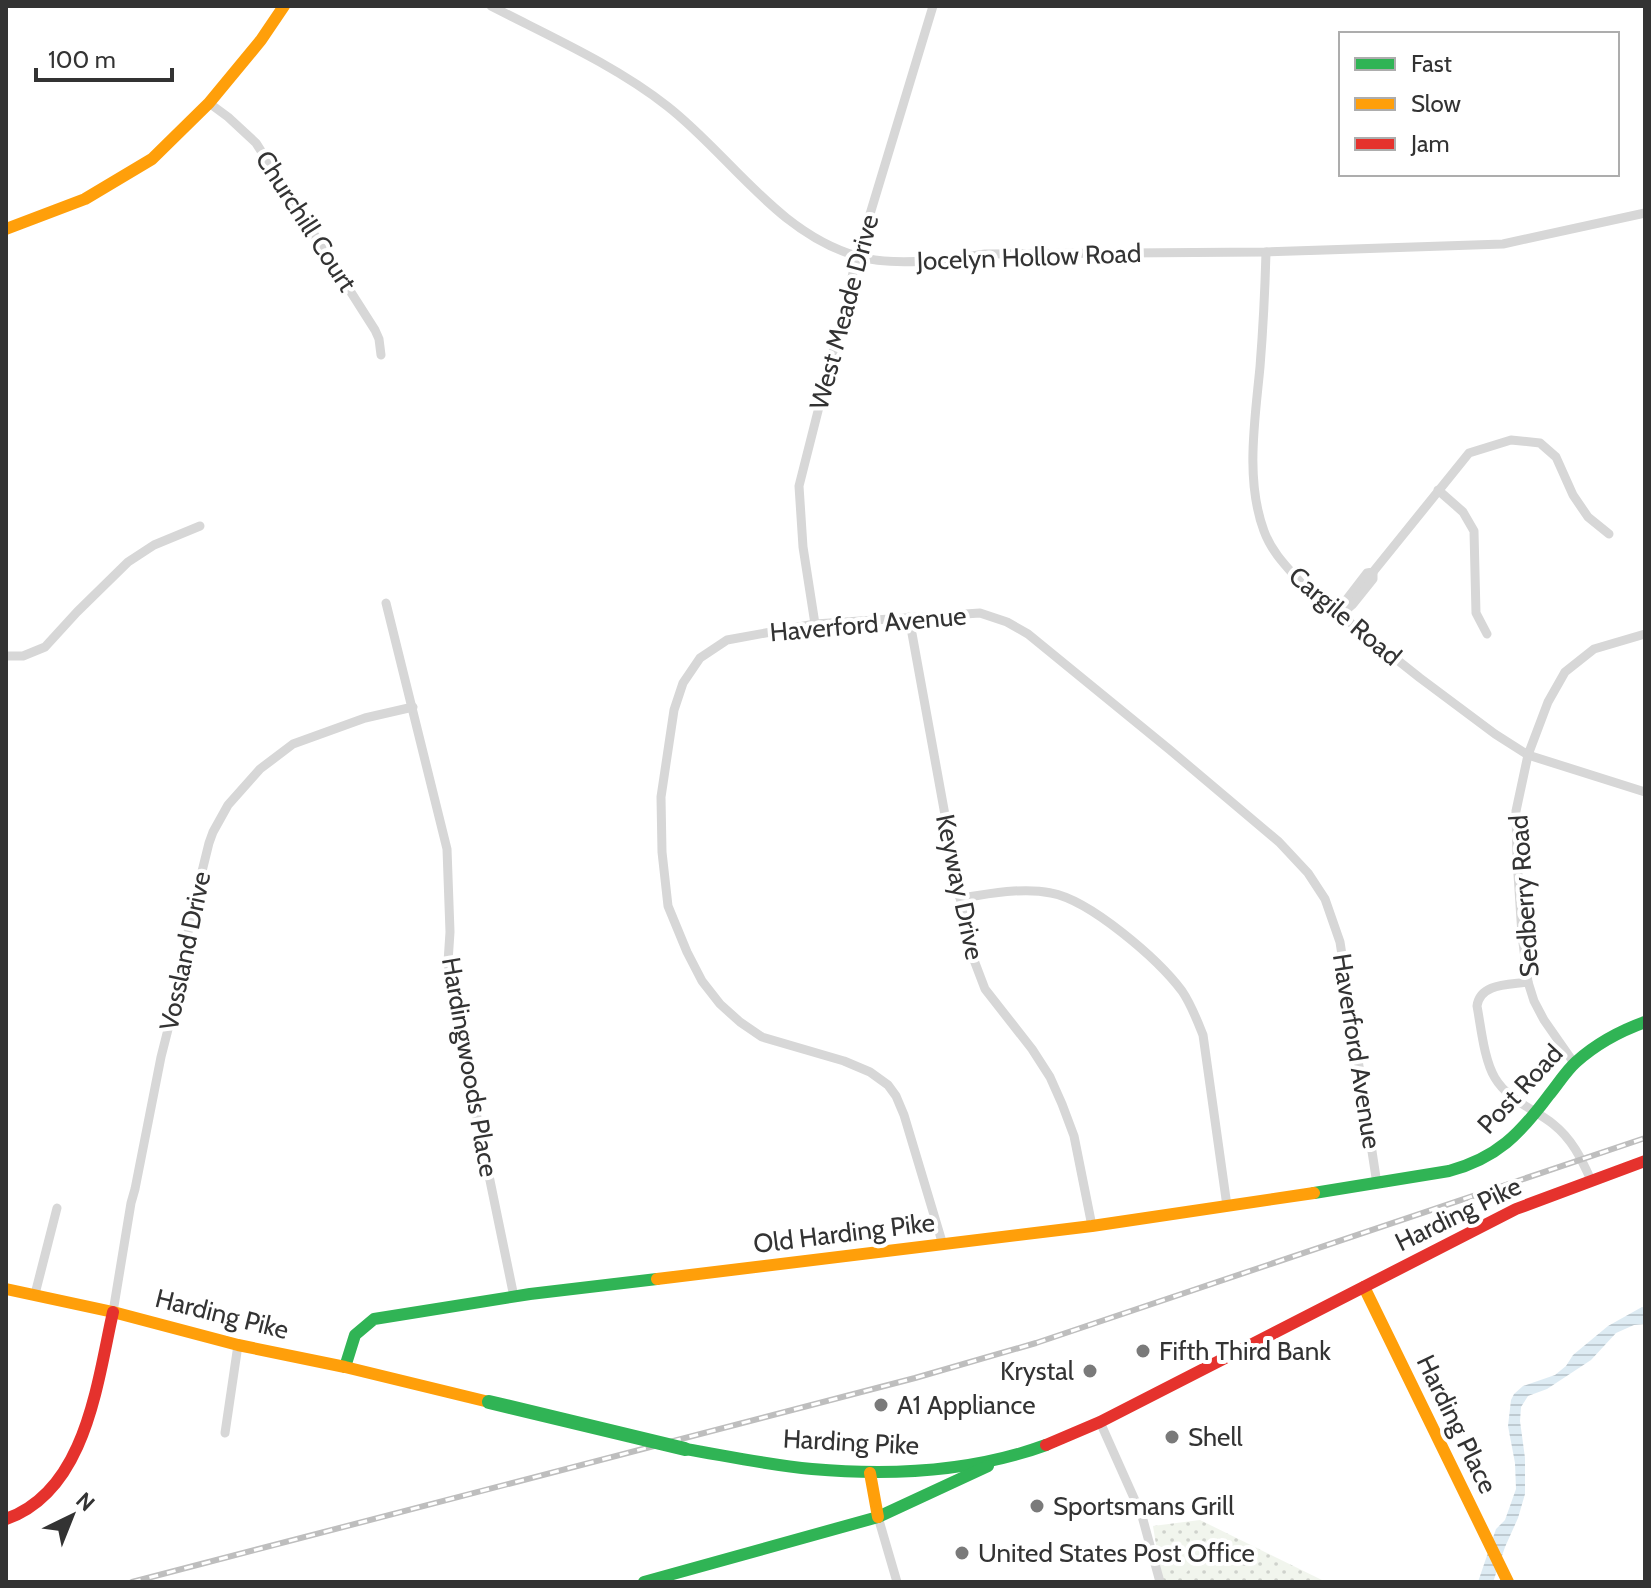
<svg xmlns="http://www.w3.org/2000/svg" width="1651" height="1588" font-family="Cabin,sans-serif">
  <defs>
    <pattern id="grass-dots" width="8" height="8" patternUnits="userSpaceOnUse" patternTransform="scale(2)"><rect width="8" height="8" fill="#f1f5ed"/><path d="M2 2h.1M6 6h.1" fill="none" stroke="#cfd2cc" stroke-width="1.8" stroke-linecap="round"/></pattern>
    <pattern id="water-rules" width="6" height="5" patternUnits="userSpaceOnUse" patternTransform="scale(2)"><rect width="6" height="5" fill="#ddebf3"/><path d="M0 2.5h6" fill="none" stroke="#becad1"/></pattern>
  </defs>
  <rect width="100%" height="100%" fill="#fff"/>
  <!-- grass -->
  <path fill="url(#grass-dots)" d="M1200 1520 1326 1582H1162L1153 1526Z"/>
  <!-- pitch -->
  <path fill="#f1f5ed" d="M1177 1550H1183L1199 1559 1185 1574 1181 1576 1177 1573C1175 1566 1172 1557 1177 1550Z"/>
  <!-- water -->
  <path fill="url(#water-rules)" d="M1642 1307 1645 1308V1324L1634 1325 1616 1333 1591 1360 1547 1389 1528 1396 1521 1407 1520 1421 1525 1458V1494L1518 1518 1505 1547 1493 1582H1478L1496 1529 1505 1520 1516 1489 1515 1463 1508 1426 1511 1400 1514 1394 1523 1386 1555 1375 1566 1366 1573 1355 1608 1326Z"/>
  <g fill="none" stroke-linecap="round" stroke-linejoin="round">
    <!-- street -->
    <g stroke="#d7d7d7" stroke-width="9">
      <path d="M491 6C549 36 615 65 667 106 729 154 777 233 857 256 892 267 948 260 985 254L1266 252 1503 244 1645 213"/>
      <path d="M209 103 228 117 256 143 375 330 379 339 381 355"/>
      <path d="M1266 252C1265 290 1263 329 1260 367 1255 420 1245 480 1264 531 1272 553 1288 568 1303 585L1420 678 1495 734 1528 755 1645 792"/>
      <path d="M1438 490 1463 512 1474 531 1476 613 1487 634"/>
      <path d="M386 603 447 849 450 932 448 962 452 996 514 1297"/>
      <path d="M1348 607 1347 599 1367 573 1373 572 1469 453 1511 440 1540 443 1556 457 1573 495 1588 517 1609 534"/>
      <path d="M1346 610 1353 604 1373 579V572"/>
      <path d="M909 617 969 947 985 989 1032 1049 1050 1077 1062 1104 1074 1136 1092 1226"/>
      <path d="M815 624 803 547 799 486 857 257 933 6"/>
      <path d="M6 656H23L45 647 77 612 128 562 154 545 200 526"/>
      <path d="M960 898C990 894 1022 887 1051 893 1090 900 1158 959 1182 991 1191 1004 1197 1020 1203 1035L1227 1206"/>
      <path d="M1528 982C1509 985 1480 983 1477 1006 1481 1027 1484 1060 1495 1078 1508 1100 1534 1109 1553 1124 1572 1139 1581 1158 1591 1180"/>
      <path d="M1574 1063 1544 1020 1534 1001 1528 982 1522 935 1517 859 1516 811 1528 755 1548 702 1565 672 1594 649 1645 634"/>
      <path d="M943 1245 904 1115 896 1096 888 1085 870 1072 844 1061 762 1037 740 1022 720 1004 702 981 687 952 668 906 662 852 661 797 674 710 683 683 700 658 727 640 815 624 980 613 1007 622 1028 634 1170 750 1279 842 1308 873 1325 899 1340 942 1377 1184"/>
      <path d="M35 1294 57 1208"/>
      <path d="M113 1312 131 1203 135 1189 161 1057 176 998 191 916 209 843 213 832 228 805 260 769 293 744 365 718 413 707"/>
      <path d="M1100 1422 1142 1516 1160 1582"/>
      <path d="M225 1433 238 1345"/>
      <path d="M878 1517 897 1582"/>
    </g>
    <!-- fast -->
    <g stroke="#30b455" stroke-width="12">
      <path d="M1314 1193 1449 1171C1497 1158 1520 1134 1549 1095 1558 1084 1566 1071 1576 1062 1596 1044 1620 1031 1645 1022"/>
      <path d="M345 1367 355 1335 374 1319 530 1294 657 1279"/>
      <path d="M685 1449C727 1456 769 1465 812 1469 890 1476 972 1472 1046 1445"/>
      <path d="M644 1582 878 1517 988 1466"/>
    </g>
    <!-- slow -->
    <g stroke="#ff9f0a" stroke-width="12">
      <path d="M6 229 85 199 152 159 209 103 261 40 284 6"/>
      <path d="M657 1279 1092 1226 1314 1193"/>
      <path d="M1364 1287 1508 1582"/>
      <path d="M6 1289 113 1312 238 1345 345 1367 489 1402"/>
      <path d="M870 1473 878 1517"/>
    </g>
    <!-- jam -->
    <g stroke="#e5322d" stroke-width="12">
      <path d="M1046 1445 1100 1422 1516 1209 1645 1161"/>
      <path d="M6 1519C86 1491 97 1383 113 1312"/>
    </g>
    <defs>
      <path id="rail" d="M132 1582 915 1378 1036 1343 1645 1138"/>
    </defs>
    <!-- rail casing -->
    <use href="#rail" stroke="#bebebe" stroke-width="6"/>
    <!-- rail -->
    <use href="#rail" stroke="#fff" stroke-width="3" stroke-dasharray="9" stroke-linecap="butt"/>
    <!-- fast-bridge -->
    <path stroke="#30b455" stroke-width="14" d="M489 1402 685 1449"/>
  </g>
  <!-- markers -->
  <g fill="#7a7a7a" stroke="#fff" stroke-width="3">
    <circle cx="1143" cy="1351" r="8"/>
    <circle cx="1090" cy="1371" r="8"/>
    <circle cx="881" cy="1405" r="8"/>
    <circle cx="1172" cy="1437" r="8"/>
    <circle cx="1037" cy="1506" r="8"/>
    <circle cx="962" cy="1553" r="8"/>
  </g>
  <g text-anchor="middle" stroke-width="8" stroke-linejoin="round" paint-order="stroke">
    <!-- street labels -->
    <g font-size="26" fill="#333" stroke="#fff">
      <text transform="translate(306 221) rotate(57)" y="9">Churchill Court</text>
      <text transform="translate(1029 257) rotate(-2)" y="9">Jocelyn Hollow Road</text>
      <text transform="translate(844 312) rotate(-75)" y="9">West Meade Drive</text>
      <text transform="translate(1345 616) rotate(40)" y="9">Cargile Road</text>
      <text transform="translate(868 624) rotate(-5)" y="9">Haverford Avenue</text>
      <text transform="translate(960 887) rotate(78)" y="9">Keyway Drive</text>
      <text transform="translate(1524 896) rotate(-94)" y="9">Sedberry Road</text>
      <text transform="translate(185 951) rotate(-78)" y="9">Vossland Drive</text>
      <text transform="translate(1357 1051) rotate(81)" y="9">Haverford Avenue</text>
      <text transform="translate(470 1067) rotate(80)" y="9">Hardingwoods Place</text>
      <text transform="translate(1520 1089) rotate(-47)" y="9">Post Road</text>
      <text transform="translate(1458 1214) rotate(-26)" y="9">Harding Pike</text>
      <text transform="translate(844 1233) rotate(-7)" y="9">Old Harding Pike</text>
      <text transform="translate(222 1314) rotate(14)" y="9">Harding Pike</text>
      <text transform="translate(1457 1424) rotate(64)" y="9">Harding Place</text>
      <text transform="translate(851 1442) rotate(3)" y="9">Harding Pike</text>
    </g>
    <!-- poi labels -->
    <g font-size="26" fill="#333" stroke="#fff" text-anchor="start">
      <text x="1159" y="1360">Fifth Third Bank</text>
      <text x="1074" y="1380" text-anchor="end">Krystal</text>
      <text x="897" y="1414">A1 Appliance</text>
      <text x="1188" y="1446">Shell</text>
      <text x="1053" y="1515">Sportsmans Grill</text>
      <text x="978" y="1562">United States Post Office</text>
    </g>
  </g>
  <!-- border -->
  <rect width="1651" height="1588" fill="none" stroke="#333333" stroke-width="16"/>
  <!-- legend -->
  <rect x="1339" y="32" width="280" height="144" fill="#ffffff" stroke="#adadad" stroke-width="2"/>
  <rect x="1355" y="58" width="40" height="12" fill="#30b455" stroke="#adadad" stroke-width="2"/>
  <text x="1411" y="72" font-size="24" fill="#333333">Fast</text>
  <rect x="1355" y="98" width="40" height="12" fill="#ff9f0a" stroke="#adadad" stroke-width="2"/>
  <text x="1411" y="112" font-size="24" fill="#333333">Slow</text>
  <rect x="1355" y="138" width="40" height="12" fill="#e5322d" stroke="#adadad" stroke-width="2"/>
  <text x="1411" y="152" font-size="24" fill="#333333">Jam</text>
  <!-- north arrow -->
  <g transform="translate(72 1516) rotate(43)" stroke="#ffffff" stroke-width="6" paint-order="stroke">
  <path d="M0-6L14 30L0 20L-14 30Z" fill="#333333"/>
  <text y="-12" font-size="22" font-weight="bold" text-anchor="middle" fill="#333333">N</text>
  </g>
  <!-- scale -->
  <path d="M36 68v12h136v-12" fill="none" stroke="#333333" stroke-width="4"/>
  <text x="48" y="68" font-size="24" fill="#333333" stroke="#ffffff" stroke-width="6" paint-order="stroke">100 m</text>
</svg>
